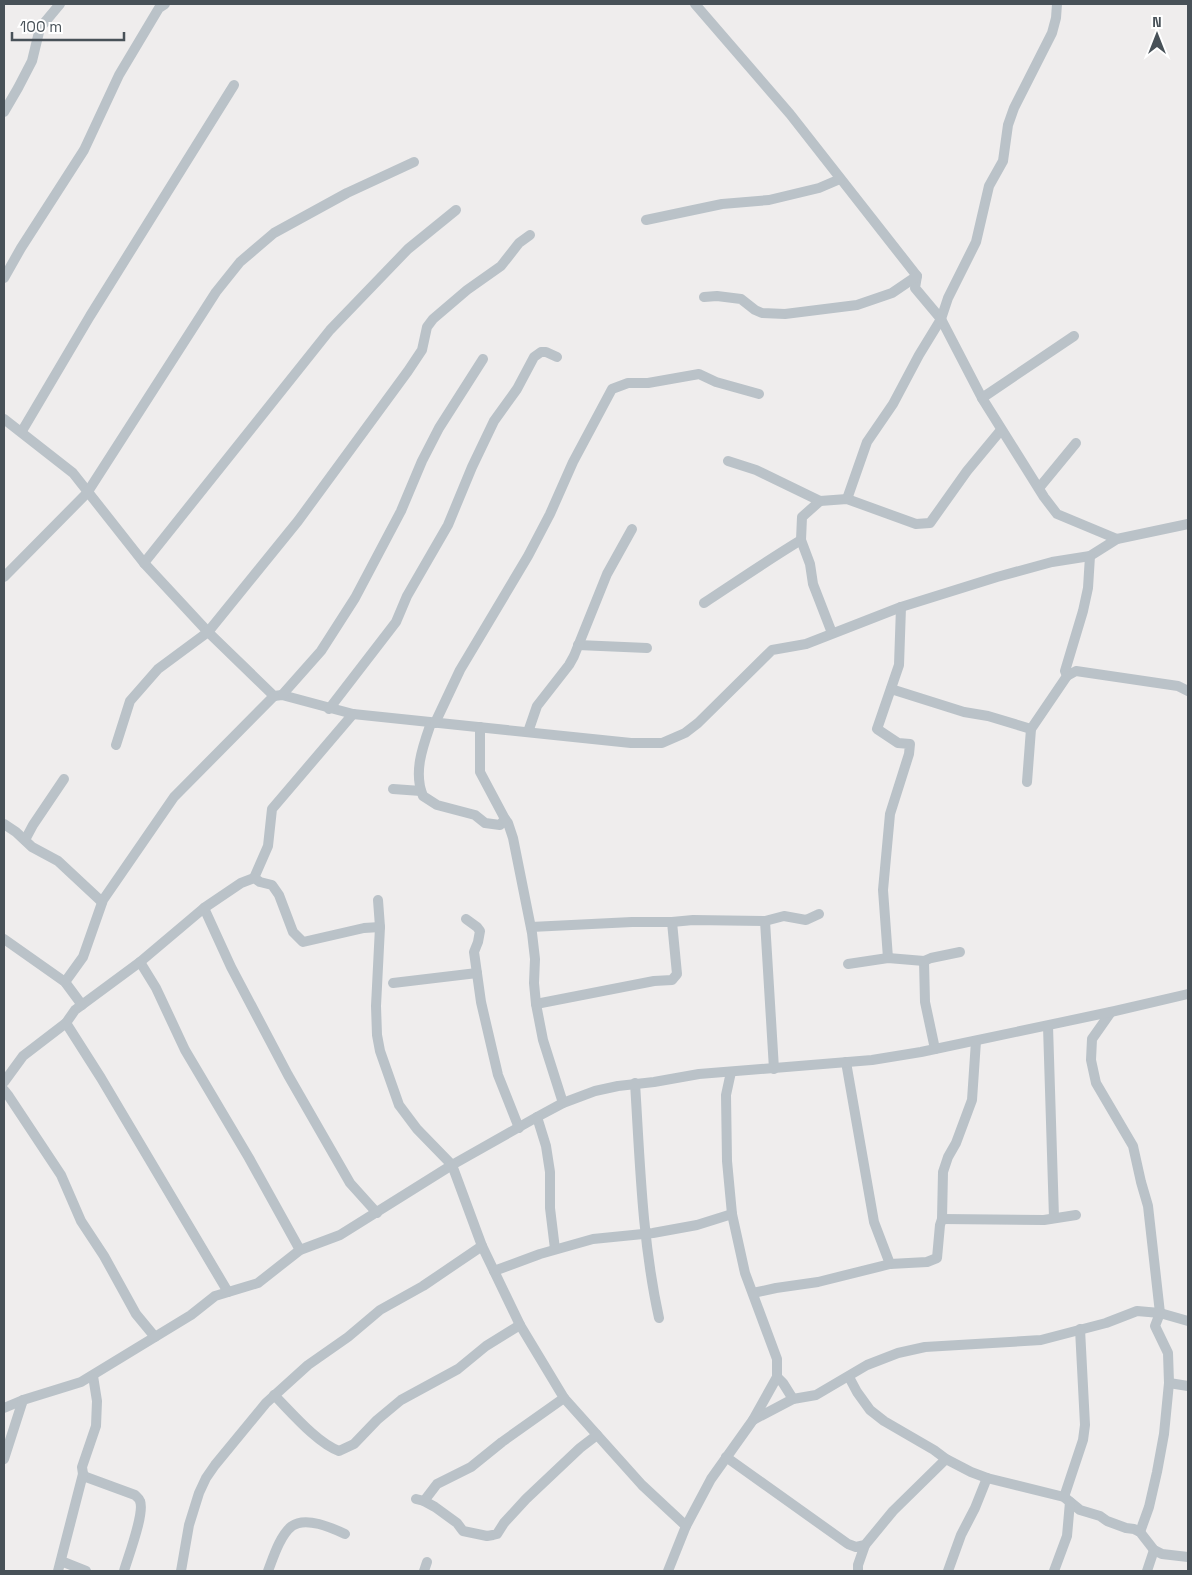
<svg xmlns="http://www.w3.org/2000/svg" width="1192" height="1575" font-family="'Space Grotesk',sans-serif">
  <rect width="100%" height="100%" fill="#efeded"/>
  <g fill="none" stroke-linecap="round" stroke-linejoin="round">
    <!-- minor -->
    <g stroke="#bac2c8" stroke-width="10">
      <path d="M695 4 790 114 917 276 915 288 941 319 982 398 1044 497 1057 514 1117 539"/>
      <path d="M4 112 18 88 32 61 40 28 60 4"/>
      <path d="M646 220 722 204 769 200 819 188 840 179"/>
      <path d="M4 278 21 248 84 150 119 75 159 8 165 4"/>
      <path d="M704 297 717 296 741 299 755 310 762 313 785 314 857 305 892 293 917 276"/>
      <path d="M982 398 1074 336"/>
      <path d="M4 419 73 473 144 563 208 632 274 696 282 695 353 714 631 743H662L685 733 698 723 772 650 806 644 901 607 997 577 1052 562 1090 556 1117 539 1188 524"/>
      <path d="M22 431 90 316 234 85"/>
      <path d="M728 461 756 470 820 501 847 499 916 524 930 523 967 471 1001 430"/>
      <path d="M1039 488 1076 443"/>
      <path d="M847 499 867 442 893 404 919 355 941 319 948 298 976 242 989 186 1003 161 1008 125 1014 108 1052 33 1056 18 1057 4"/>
      <path d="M820 501 802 517 801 540 810 564 813 584 832 633"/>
      <path d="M1090 556 1088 588 1083 611 1065 671 1067 676 1076 671 1178 686 1188 691"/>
      <path d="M144 563 330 330 408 249 456 210"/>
      <path d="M4 577 87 493 216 292 240 262 274 233 347 193 414 162"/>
      <path d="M704 603C736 582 768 560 801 540"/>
      <path d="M578 645 647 648"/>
      <path d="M891 689 964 712 988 716 1031 729"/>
      <path d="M282 695 321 651 355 598 401 511 422 461 439 428 483 359"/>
      <path d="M329 709 396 622 407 596 448 525 472 467 494 421 517 389 534 357 541 352H546L557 357"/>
      <path d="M431 723C423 746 413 772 423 796L437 805 475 815 485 823 500 825 505 819 508 823 513 838 532 933 535 959 534 983 536 1004 543 1040 563 1103"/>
      <path d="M435 723 460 670 528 556 550 514 573 462 612 389 628 383H648L699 374 716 382 759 394"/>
      <path d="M480 727V772L505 819"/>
      <path d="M528 732 537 706 569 665 574 656 607 574 632 529"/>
      <path d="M116 745 130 701 158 669 208 632 298 521 408 371 422 350 427 327 433 319 467 290 501 266 519 243 530 235"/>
      <path d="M1027 782 1031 729 1067 676"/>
      <path d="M393 789 421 791"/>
      <path d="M4 824 16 832 32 847 58 861 102 902"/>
      <path d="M25 840 33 825 64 779"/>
      <path d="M254 878 268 846 272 809 353 714"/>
      <path d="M378 900 380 927 376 1006 377 1035 380 1051 399 1105 417 1129 452 1165 482 1246 520 1325 564 1398 642 1485 686 1526"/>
      <path d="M204 908 231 967 288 1075 350 1183 377 1213"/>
      <path d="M466 919 477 927 480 931 478 942 474 952 481 1002 498 1075 519 1128"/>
      <path d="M765 921 774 1069"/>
      <path d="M672 922 693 920 765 921 784 916 806 920 819 914"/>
      <path d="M531 927 632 922H672L677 974 672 980 654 981 536 1004"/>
      <path d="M4 939 65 982 82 1005"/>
      <path d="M888 958 883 890 890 814 909 754 910 744 898 743 877 729 899 665 901 607"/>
      <path d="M924 961 925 1002 935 1049"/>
      <path d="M140 962 156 988 185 1050 249 1158 300 1250"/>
      <path d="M848 964 888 958 924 961 931 958 960 952"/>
      <path d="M65 982 83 957 103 900 174 797 274 696"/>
      <path d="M393 983 477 973"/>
      <path d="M1111 1012 1092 1039 1091 1060 1096 1083 1133 1146 1141 1182 1148 1206 1160 1313 1155 1326 1168 1353 1169 1383 1164 1434 1157 1472 1149 1507 1140 1532"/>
      <path d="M66 1023 101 1078 228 1292"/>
      <path d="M1048 1026 1054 1218"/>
      <path d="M846 1062 874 1222 890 1264"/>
      <path d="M4 1082 23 1056 66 1023 75 1010 140 962 204 908 241 883 254 878 260 882 272 885 279 895 293 932 303 942 364 928 380 927"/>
      <path d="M635 1083C640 1162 642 1241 659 1318"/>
      <path d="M4 1090 8 1095 61 1175 81 1221 104 1256 136 1314 155 1337"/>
      <path d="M537 1117 546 1146 550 1172V1208L555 1249"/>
      <path d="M942 1219 1044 1220 1076 1215"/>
      <path d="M494 1271 540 1254 593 1239 653 1233 697 1225 732 1214"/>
      <path d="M753 1293 776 1288 818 1282 890 1264 927 1262 937 1258 940 1225 942 1219 943 1172 948 1157 956 1143 972 1100 976 1041"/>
      <path d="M93 1376 97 1401 96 1426 82 1467 83 1474 86 1477 135 1495C137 1497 139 1498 140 1501 145 1513 128 1557 124 1571"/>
      <path d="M777 1377 783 1383 793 1399"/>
      <path d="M849 1377 857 1392 870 1410 884 1421 934 1450 946 1459 971 1472 987 1478 1064 1497 1080 1510 1100 1516 1107 1521 1126 1528 1134 1529 1140 1532 1154 1550 1162 1554 1188 1557"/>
      <path d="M1169 1383 1188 1386"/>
      <path d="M274 1395C291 1412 317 1443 339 1451L354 1444 377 1420 401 1400 458 1369 486 1346 520 1325"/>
      <path d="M4 1408 23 1400 81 1382 191 1315 215 1296 258 1283 300 1250 340 1235 452 1165 537 1117 563 1103 595 1091 618 1086 654 1082 699 1074 872 1060 921 1052 1115 1011 1188 994"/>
      <path d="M753 1420 793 1399 816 1395 867 1365 898 1353 925 1347 1041 1340 1106 1323 1137 1311 1160 1313 1188 1321"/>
      <path d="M726 1457 848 1544 856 1547 865 1545 893 1511 946 1459"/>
      <path d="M4 1459 23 1400"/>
      <path d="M1064 1497 1083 1440 1085 1425 1080 1329"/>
      <path d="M416 1499 424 1501 435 1507 457 1523 463 1531 487 1536 493 1535 497 1534 504 1523 526 1499 580 1448 597 1435"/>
      <path d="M424 1501 437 1484 471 1467 502 1442 564 1398"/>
      <path d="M61 1561 86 1571"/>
      <path d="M58 1571 83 1474"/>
      <path d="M181 1571 189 1525 199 1493 206 1478 215 1465 266 1403 308 1365 348 1337 380 1310 423 1286 482 1246"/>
      <path d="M268 1571C273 1558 280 1535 292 1526 306 1516 332 1528 345 1534"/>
      <path d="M424 1571 427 1562"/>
      <path d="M668 1571 686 1526 711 1479 753 1420 777 1377V1359L745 1273 732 1214 727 1161 726 1095 731 1072"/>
      <path d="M858 1571V1565L865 1545"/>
      <path d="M948 1571 961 1535 975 1508 987 1478"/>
      <path d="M1054 1571 1067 1536 1070 1502"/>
      <path d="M1147 1571 1154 1550"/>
    </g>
  </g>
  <!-- border -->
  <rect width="1192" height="1575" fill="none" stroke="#485158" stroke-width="10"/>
  <!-- north arrow -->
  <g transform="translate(1157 35)" stroke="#ffffff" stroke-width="4" paint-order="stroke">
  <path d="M0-4L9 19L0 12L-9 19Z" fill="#485158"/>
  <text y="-8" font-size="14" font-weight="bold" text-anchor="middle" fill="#485158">N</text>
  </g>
  <!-- scale -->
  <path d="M12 32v8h112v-8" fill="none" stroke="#485158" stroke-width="2.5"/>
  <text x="20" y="32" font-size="15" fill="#485158" stroke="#ffffff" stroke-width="4" paint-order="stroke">100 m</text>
</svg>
